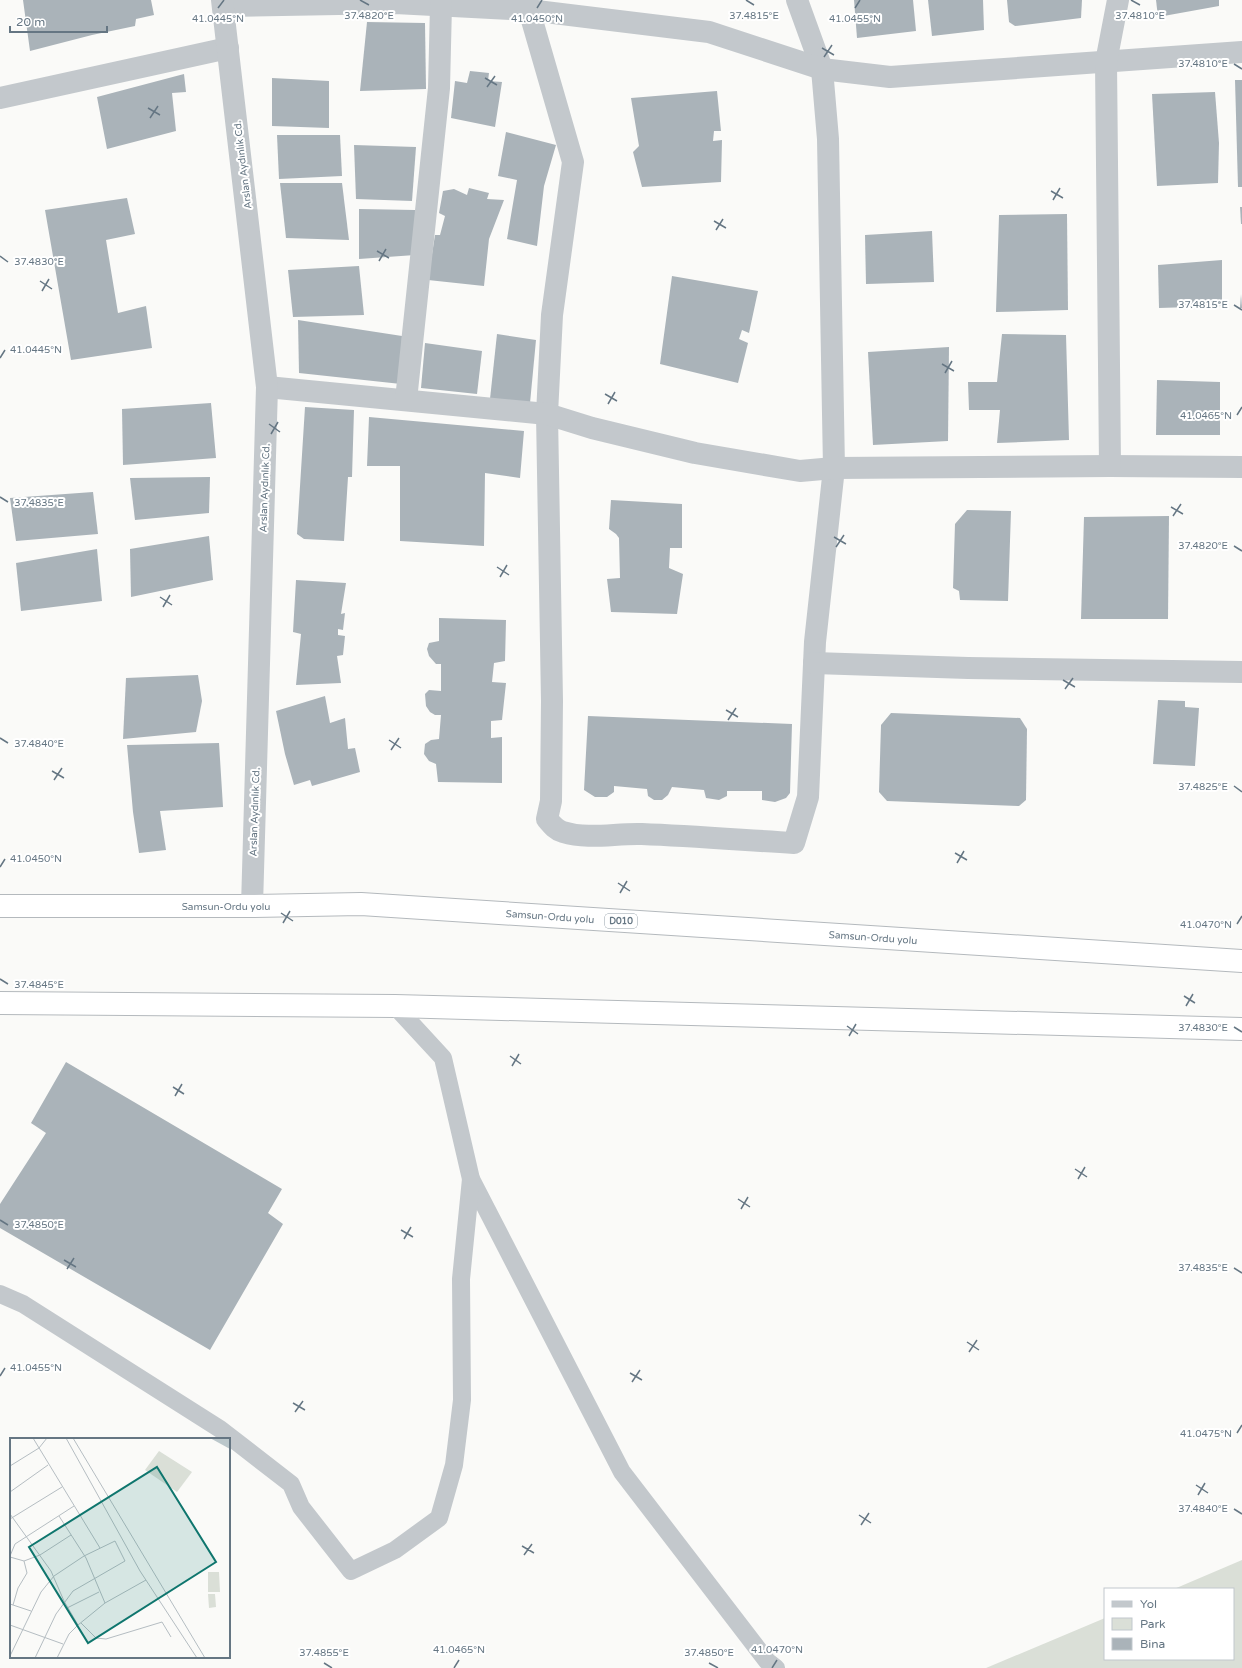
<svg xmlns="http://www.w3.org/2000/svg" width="1242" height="1668" font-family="'Varela Round',sans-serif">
  <rect width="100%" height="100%" fill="#fafaf8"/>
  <!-- green -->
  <path fill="#dadfd7" d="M1242 1560V1668H986L1105 1618V1659H1233V1589H1174Z"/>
  <!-- building -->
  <g fill="#aab3b9">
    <path d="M23 0H151L154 15 136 19 135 26 92 35 30 51Z"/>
    <path d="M854 0H913L916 31 857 38Z"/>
    <path d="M928 0H983L984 30 932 36Z"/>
    <path d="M1007 0H1082L1081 18 1015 26 1009 22Z"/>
    <path d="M1156 0H1219V6L1158 17Z"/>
    <path d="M367 22 425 23 426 89 360 91Z"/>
    <path d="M470 71 489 73 488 81 502 82 495 127 451 118 455 81 467 83Z"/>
    <path d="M184 74 186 92 172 93 176 131 107 149 97 97Z"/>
    <path d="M272 78 329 81V128L272 126Z"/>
    <path d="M1235 80H1242V187H1238Z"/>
    <path d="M717 91 721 131H714L713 141 722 140 721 182 642 187 633 152 639 146 631 98Z"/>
    <path d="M1215 92 1219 143 1218 183 1157 186 1152 94Z"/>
    <path d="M506 132 556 145 544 186 537 246 507 239 517 180 498 176Z"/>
    <path d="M277 135H340L342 176 279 179Z"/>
    <path d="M354 145 416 147 412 201 356 199Z"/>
    <path d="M280 183H342L349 240 286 238Z"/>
    <path d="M469 188 489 193 487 199 504 200 489 239 484 286 428 280 435 235H440L445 216 439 213 443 191 454 189 467 195Z"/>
    <path d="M127 198 135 234 106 240 118 313 146 306 152 348 71 360 45 210Z"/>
    <path d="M1240 207H1242V224H1241Z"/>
    <path d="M359 209 415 210V255L359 259Z"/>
    <path d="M1067 214 1068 310 996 312 999 215Z"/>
    <path d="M932 231 934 282 866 284 865 235Z"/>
    <path d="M1222 260V306L1159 308 1158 265Z"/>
    <path d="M359 266 364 315 293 317 288 270Z"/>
    <path d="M672 276 758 291 749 333 742 330 739 339 748 343 738 383 660 364Z"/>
    <path d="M1241 294 1242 308H1240Z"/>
    <path d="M298 320 402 336 401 384 299 373Z"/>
    <path d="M497 334 536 340 530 403 490 399Z"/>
    <path d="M1002 334 1066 335 1069 440 997 443 1000 410H969L968 382H997Z"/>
    <path d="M425 343 482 351 477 394 421 388Z"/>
    <path d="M949 347 948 441 873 445 868 352Z"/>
    <path d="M1157 380 1220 382V435H1156Z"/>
    <path d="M211 403 216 458 123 465 122 409Z"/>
    <path d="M305 407 354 410 352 477H348L344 541 304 539 297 534Z"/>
    <path d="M369 417 524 431 520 478 485 473 484 546 400 541V466H367Z"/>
    <path d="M210 477 209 513 135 520 130 478Z"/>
    <path d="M93 492 98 534 16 541 10 498Z"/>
    <path d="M611 500 682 504V548H670L669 568 683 574 677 614 611 612 607 579 620 578 619 538 616 534 609 529Z"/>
    <path d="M967 510 1011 511 1008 601 960 600 959 591 953 588 955 524Z"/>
    <path d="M1169 516 1168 619H1081L1084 517Z"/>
    <path d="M209 536 213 580 131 597 130 549Z"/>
    <path d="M97 549 102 601 21 611 16 563Z"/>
    <path d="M296 580 346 583 341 614 345 613 343 630 338 629V635L345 636 343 655 337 656 341 683 296 685 301 634 293 632Z"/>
    <path d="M439 618 506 620 505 661 494 663 492 682 506 683 502 720 491 721V738L502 737V783L438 782 436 764 429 761 424 754 425 744 431 740 439 739 441 715H435L430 712 426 706 425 694 429 690 441 691V664H436L429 656 427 649 429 643 439 641Z"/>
    <path d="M198 675 202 701 196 732 123 739 126 678Z"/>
    <path d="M325 696 330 723 345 718 348 749 355 748 360 772 312 786 310 780 294 785 285 754 276 711Z"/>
    <path d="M1158 700 1185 701V707L1199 708 1195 766 1153 764Z"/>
    <path d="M891 713 1020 718 1027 729 1026 800 1019 806 887 801 879 792 881 725Z"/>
    <path d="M588 716 792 724 790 793 786 798 775 802 762 800V791H727V796L719 800 706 798 704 790 672 787 668 795 662 800H654L648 796 647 789 614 786V792L607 797H595L584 790Z"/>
    <path d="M219 743 223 807 160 811 166 850 139 853 133 812 127 745Z"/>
    <path d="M66 1062 282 1189 268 1213 283 1224 210 1350 0 1228V1204L46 1133 31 1123Z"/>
  </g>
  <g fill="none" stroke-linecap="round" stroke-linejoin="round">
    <defs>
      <g id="trunk">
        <path d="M0 906H252L361 904 1242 961"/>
        <path d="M0 1003 395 1006 1242 1029"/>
      </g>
    </defs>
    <!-- trunk casing -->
    <use href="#trunk" stroke="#b4b9bd" stroke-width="24"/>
    <!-- service -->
    <g stroke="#c3c8cc" stroke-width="18">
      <path d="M395 1006 443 1058 471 1179 622 1472 767 1661 776 1668"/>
      <path d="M0 1294 23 1304 220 1429 291 1484 301 1507 351 1571 395 1550 439 1518 454 1465 462 1400 461 1279 471 1179"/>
    </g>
    <!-- minor -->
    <g stroke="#c3c8cc" stroke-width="22">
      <path d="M517 0 529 10 573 162 552 315 547 414 552 701 551 801 547 819C552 825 556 830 563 832 589 840 615 833 642 834 692 836 743 840 794 843L808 797 815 642 834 468 828 139 822 69 797 0"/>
      <path d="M224 6 395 3 529 10 709 32 822 69 890 77 1242 52"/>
      <path d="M0 98 228 48"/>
      <path d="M267 387 547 414 592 428 695 453 800 471 834 468 1110 466 1242 467"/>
      <path d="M406 400 439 88 441 5"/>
      <path d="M1110 466 1106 62 1118 0"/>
      <path d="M814 663 968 668 1242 672"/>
    </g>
    <!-- tertiary -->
    <path stroke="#c3c8cc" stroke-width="22" d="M222 0 267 387 252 906"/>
    <!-- trunk -->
    <use href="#trunk" stroke="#fff" stroke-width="22"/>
  </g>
  <!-- ticks -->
  <path fill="none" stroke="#657683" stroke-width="1.5" d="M360 0 369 5M746 0 754 5M1131 0 1140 5M218 8 224 0M537 8 542 0M855 8 860 0M822 48 834 55M824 57 832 45M1234 64 1242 69M485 78 497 85M487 87 495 76M148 108 160 115M150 118 158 106M1051 191 1063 198M1053 200 1060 188M714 221 726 228M716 230 723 219M377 251 389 258M0 256 8 262M379 261 386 249M40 281 52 289M42 291 49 279M1234 305 1242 310M0 358 5 350M942 364 954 371M945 373 952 361M605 394 617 401M608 404 615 392M1237 415 1242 407M269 424 280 432M271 434 278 422M0 497 8 502M1171 507 1183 514M1173 516 1181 504M834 537 846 544M1234 546 1242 551M836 547 844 535M497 567 509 575M500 577 507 565M160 597 172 605M163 607 170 595M1063 680 1075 687M1065 689 1073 678M726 710 738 717M728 720 736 708M0 738 8 743M389 740 401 748M391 750 399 738M52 771 64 778M54 780 62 768M1234 786 1242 792M955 853 967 860M957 863 964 851M0 867 5 859M618 883 630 891M620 893 627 881M281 913 293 921M283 923 290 911M1237 924 1242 916M0 979 8 984M1184 996 1195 1003M1186 1006 1193 994M847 1026 858 1034M1234 1027 1242 1032M849 1036 856 1024M510 1056 521 1064M512 1066 519 1054M173 1087 184 1094M175 1096 182 1084M1075 1169 1087 1177M1078 1179 1085 1167M738 1199 750 1207M741 1209 748 1197M0 1220 8 1225M401 1230 413 1237M404 1239 411 1227M64 1260 76 1267M1234 1268 1242 1273M67 1269 74 1258M967 1342 979 1350M969 1352 977 1340M630 1373 642 1380M0 1376 5 1368M632 1382 640 1370M293 1403 305 1410M295 1412 303 1401M1237 1433 1242 1425M1196 1485 1208 1493M1198 1495 1205 1483M1234 1509 1242 1514M859 1515 871 1523M861 1525 869 1513M522 1546 534 1553M524 1555 532 1544M324 1663 332 1668M709 1663 718 1668M454 1668 459 1660M772 1668 777 1660"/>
  <g text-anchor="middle" stroke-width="4" stroke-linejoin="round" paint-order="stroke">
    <!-- shield labels -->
    <rect fill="#fff" stroke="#939fa8" stroke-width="1" x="605" y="914" width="32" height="14" rx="3"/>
    <g font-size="9" font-weight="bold" fill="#657683">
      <text x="621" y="924">D010</text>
    </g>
    <!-- street labels -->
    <g font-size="10" fill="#657683" stroke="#fff">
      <text transform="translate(242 165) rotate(-97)" y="4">Arslan Aydınlık Cd.</text>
      <text transform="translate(264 488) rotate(-88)" y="4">Arslan Aydınlık Cd.</text>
      <text transform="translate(254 812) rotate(-88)" y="4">Arslan Aydınlık Cd.</text>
      <text x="226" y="910">Samsun-Ordu yolu</text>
      <text transform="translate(550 916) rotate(4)" y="4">Samsun-Ordu yolu</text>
      <text transform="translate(873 937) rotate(4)" y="4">Samsun-Ordu yolu</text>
    </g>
  </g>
  <!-- overview -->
  <g transform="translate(10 1438)">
    <rect width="220" height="220" fill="#fafaf8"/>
    <path d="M149 13 182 34 167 54 135 32ZM198 134H209L210 154H198ZM198 156H205L206 169 199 170Z" fill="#dadfd7"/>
    <path d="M200 0H220V11Z" fill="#bbc7cb"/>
    <path fill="none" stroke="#b5bdc2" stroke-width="1" d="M23 0 90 110M56 0 130 133 187 220M63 0 195 220M0 28 29 10 37 0M0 54 38 27M0 76 41 133 54 163 68 187M49 78 76 120 95 165M0 81 52 49M0 118 5 106 64 68M0 119 14 123 30 117 61 97M0 166 21 173M3 167 8 150 17 135 14 123M57 170 89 154M71 185 86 200 96 201 152 184 161 199M0 187 53 206M0 218 31 154 44 138 74 118 105 103 115 123 63 153 46 176 25 220M47 220 59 196 68 187 95 165 136 142"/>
    <path fill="#0f766e" fill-opacity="0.15" stroke="#0f766e" stroke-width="2" d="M147 29 206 124 78 205 19 109Z"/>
    <rect width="220" height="220" fill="none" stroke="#657683" stroke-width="2"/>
  </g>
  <g font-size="10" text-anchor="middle" fill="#657683" stroke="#fff" stroke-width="4" stroke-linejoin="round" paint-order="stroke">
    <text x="1140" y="19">37.4810°E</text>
    <text x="369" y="19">37.4820°E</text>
    <text x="754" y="19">37.4815°E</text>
    <text x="218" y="22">41.0445°N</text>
    <text x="537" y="22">41.0450°N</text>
    <text x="855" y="22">41.0455°N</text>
    <text x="1203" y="67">37.4810°E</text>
    <text x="39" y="265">37.4830°E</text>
    <text x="1203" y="308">37.4815°E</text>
    <text x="36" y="353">41.0445°N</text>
    <text x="1206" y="419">41.0465°N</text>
    <text x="39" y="506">37.4835°E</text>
    <text x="1203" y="549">37.4820°E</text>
    <text x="39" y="747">37.4840°E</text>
    <text x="1203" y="790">37.4825°E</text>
    <text x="36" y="862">41.0450°N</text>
    <text x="1206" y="928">41.0470°N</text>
    <text x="39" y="988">37.4845°E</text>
    <text x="1203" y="1031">37.4830°E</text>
    <text x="39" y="1228">37.4850°E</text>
    <text x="1203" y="1271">37.4835°E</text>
    <text x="36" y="1371">41.0455°N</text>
    <text x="1206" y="1437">41.0475°N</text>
    <text x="1203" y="1512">37.4840°E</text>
    <text x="459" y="1653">41.0465°N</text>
    <text x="777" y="1653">41.0470°N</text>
    <text x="324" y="1656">37.4855°E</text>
    <text x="709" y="1656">37.4850°E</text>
  </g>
  <!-- legend -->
  <rect x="1104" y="1588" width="130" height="72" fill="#ffffff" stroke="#c1c8cd"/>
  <rect x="1112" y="1601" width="20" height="6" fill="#c3c8cc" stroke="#c1c8cd"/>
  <text x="1140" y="1608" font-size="12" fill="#657683">Yol</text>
  <rect x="1112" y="1618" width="20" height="12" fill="#dadfd7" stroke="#c1c8cd"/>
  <text x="1140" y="1628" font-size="12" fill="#657683">Park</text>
  <rect x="1112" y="1638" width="20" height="12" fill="#aab3b9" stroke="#c1c8cd"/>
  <text x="1140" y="1648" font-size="12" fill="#657683">Bina</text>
  <!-- scale -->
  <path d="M10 26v6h97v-6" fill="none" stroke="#657683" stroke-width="2"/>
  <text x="16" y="26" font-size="12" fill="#657683" stroke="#ffffff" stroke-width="3" paint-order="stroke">20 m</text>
</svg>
